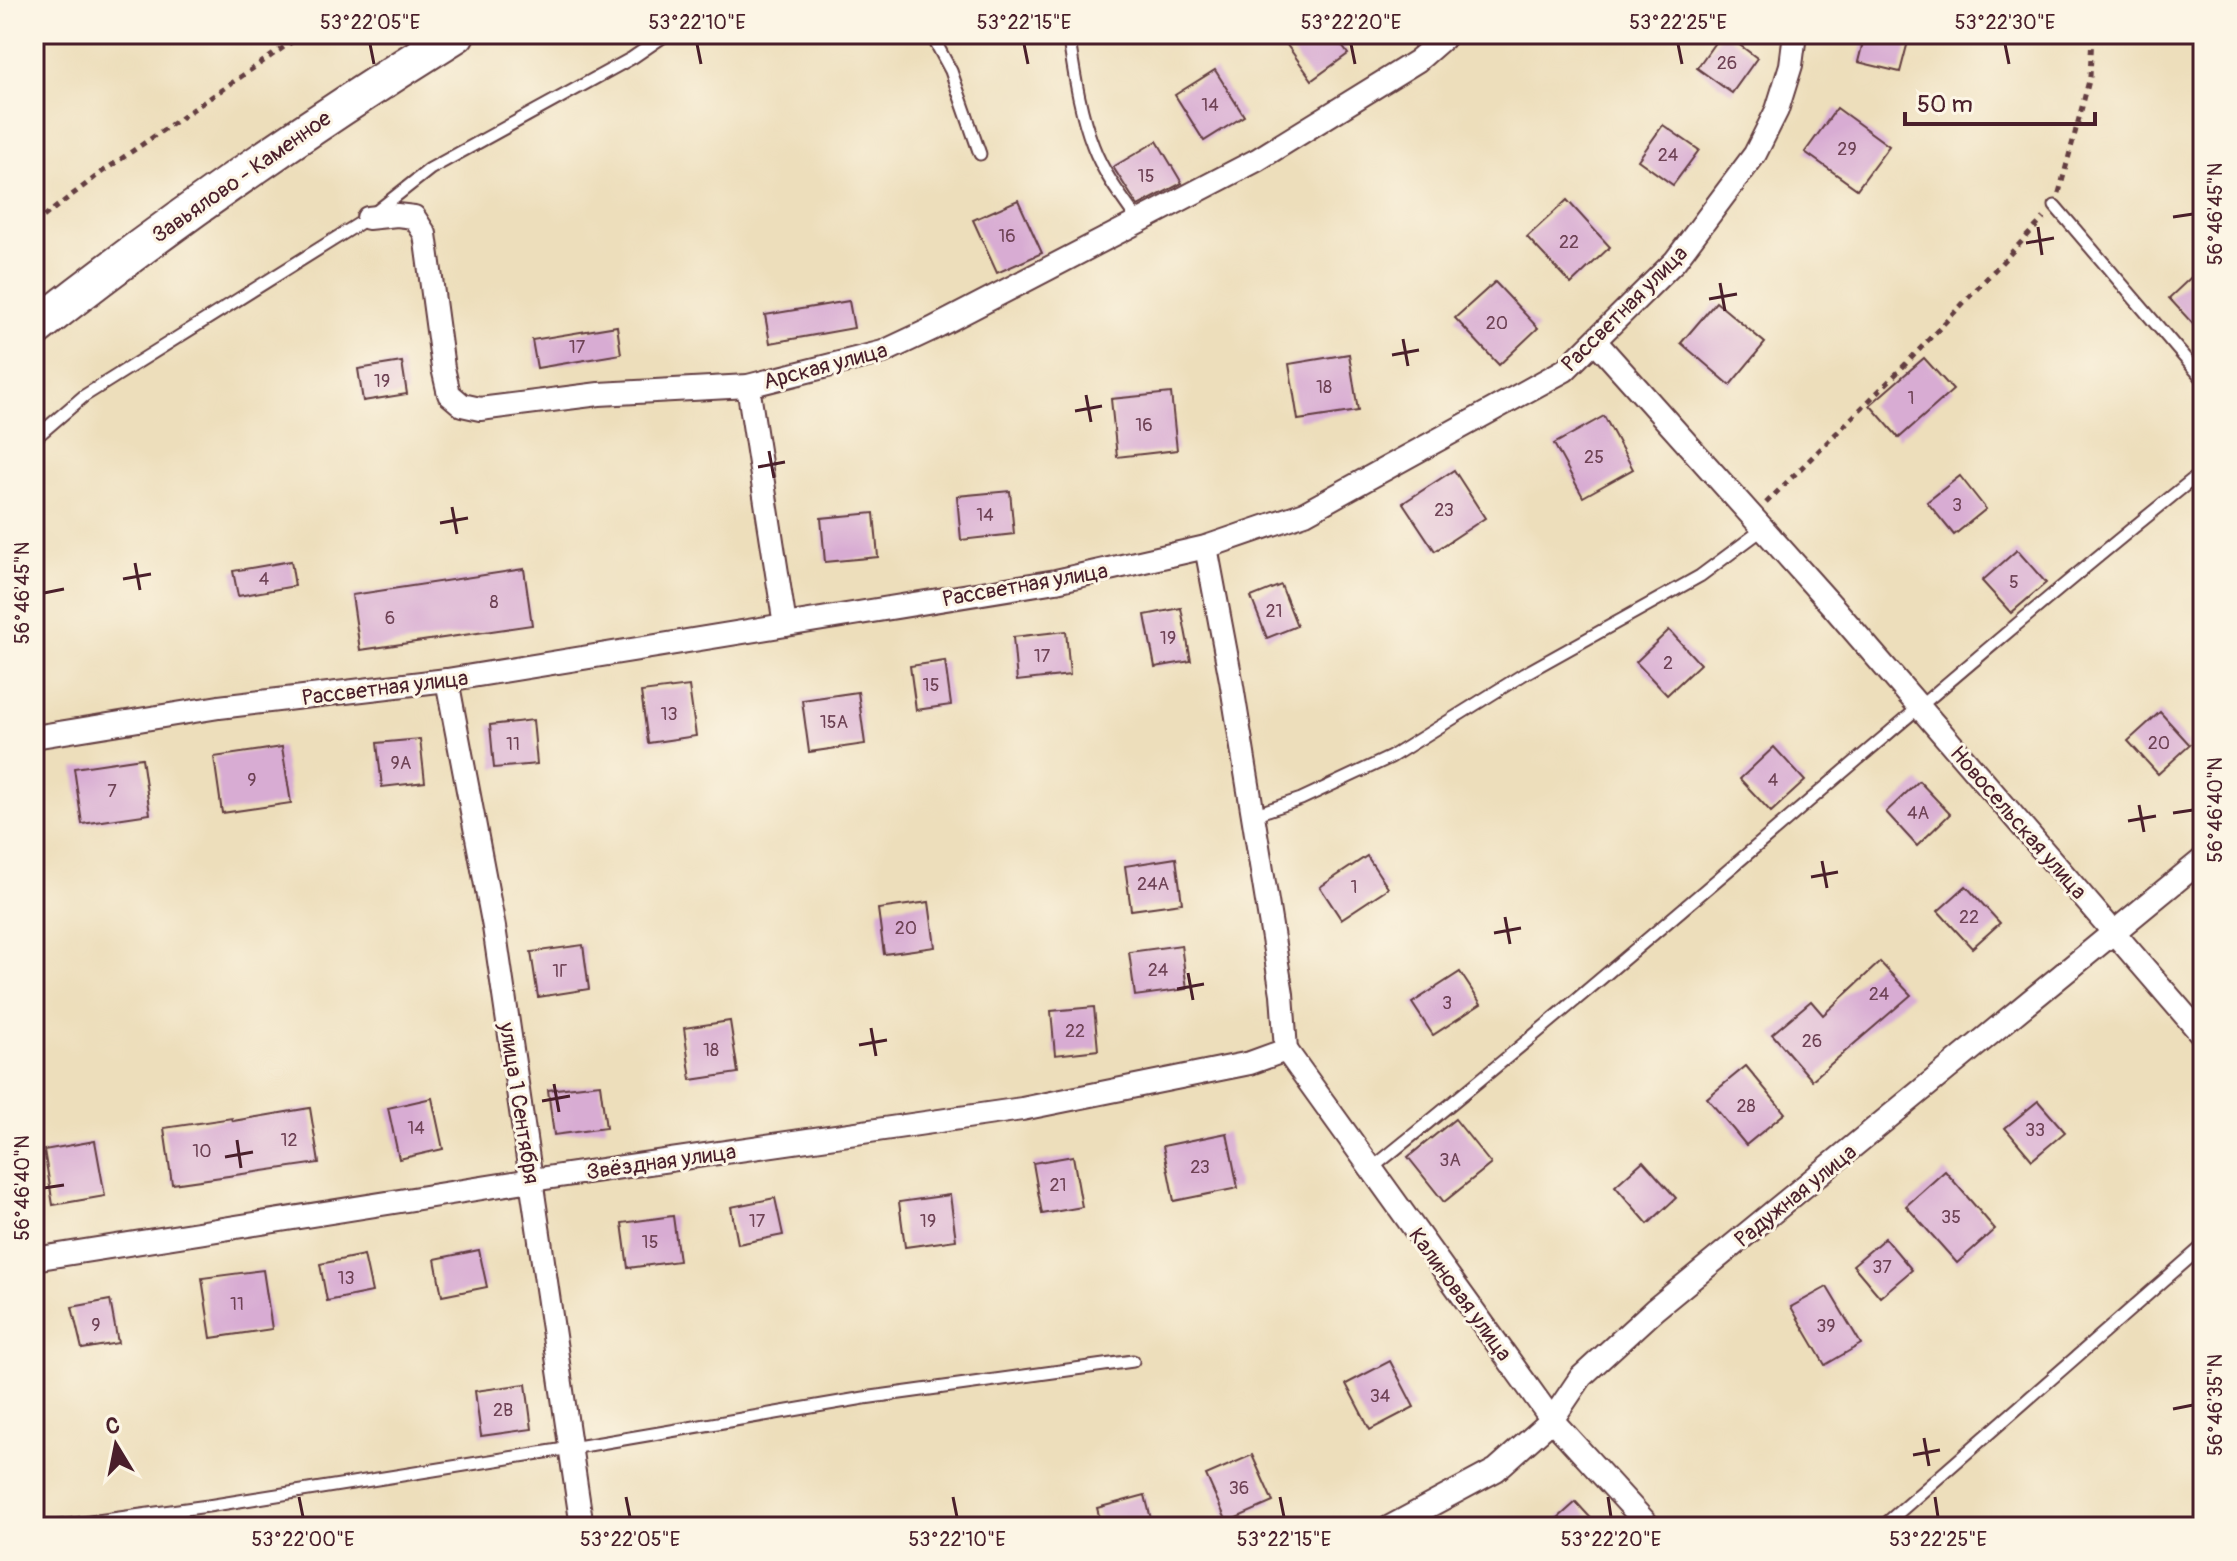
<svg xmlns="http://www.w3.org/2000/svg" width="2237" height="1561" font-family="Pangolin,sans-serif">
  <rect width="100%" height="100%" fill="#fcf5e5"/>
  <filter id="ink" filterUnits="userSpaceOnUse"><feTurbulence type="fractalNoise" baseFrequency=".0125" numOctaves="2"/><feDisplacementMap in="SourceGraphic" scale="16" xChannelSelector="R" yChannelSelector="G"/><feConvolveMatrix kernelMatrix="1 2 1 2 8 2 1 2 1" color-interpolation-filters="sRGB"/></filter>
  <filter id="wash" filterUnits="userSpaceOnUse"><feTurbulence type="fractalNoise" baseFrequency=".006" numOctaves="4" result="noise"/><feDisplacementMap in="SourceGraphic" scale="32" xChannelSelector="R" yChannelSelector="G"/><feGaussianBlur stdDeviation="1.8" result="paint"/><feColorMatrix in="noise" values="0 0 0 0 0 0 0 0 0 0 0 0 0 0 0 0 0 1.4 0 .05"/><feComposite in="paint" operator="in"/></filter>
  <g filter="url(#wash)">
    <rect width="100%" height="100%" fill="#eddebb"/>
    <g id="blocks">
      <!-- building -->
      <g fill="#d8acd3">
        <path d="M1302 34H1333L1348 54 1312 80 1287 45Z"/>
        <path d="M1721 34H1725L1757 58 1732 93 1697 68Z"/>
        <path d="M1865 34H1910L1900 72 1858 62Z"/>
        <path d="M1215 70 1244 116 1204 141 1175 95Z"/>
        <path d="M1837 108 1889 146 1857 189 1805 152Z"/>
        <path d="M1663 125 1699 150 1673 185 1638 160Z"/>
        <path d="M1157 141 1182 183 1138 206 1113 167Z"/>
        <path d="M1018 200 1042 253 997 273 973 220Z"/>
        <path d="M1567 200 1610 247 1571 284 1527 237Z"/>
        <path d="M2203 266V335L2169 298Z"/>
        <path d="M1495 282 1538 328 1499 365 1455 318Z"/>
        <path d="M849 301 854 328 770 343 765 315Z"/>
        <path d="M1716 302 1765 343 1730 385 1681 343Z"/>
        <path d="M617 326 621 354 537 368 532 340Z"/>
        <path d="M1349 354 1358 411 1298 420 1289 364Z"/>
        <path d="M1924 358 1953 390 1899 438 1870 405Z"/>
        <path d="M402 362 407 394 363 401 358 369Z"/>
        <path d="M1171 393 1177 450 1117 457 1111 399Z"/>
        <path d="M1604 416 1633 469 1583 497 1554 444Z"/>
        <path d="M1454 470 1485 518 1435 551 1403 503Z"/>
        <path d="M1960 476 1986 509 1954 535 1927 502Z"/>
        <path d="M1010 491 1014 534 961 540 957 496Z"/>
        <path d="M874 513 878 557 825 562 821 518Z"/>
        <path d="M2017 550 2046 583 2011 613 1982 581Z"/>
        <path d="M291 561 295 586 238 596 233 571Z"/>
        <path d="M524 569 532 625 360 650 352 595Z"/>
        <path d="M1281 585 1297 626 1267 638 1251 597Z"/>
        <path d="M1181 608 1191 661 1155 667 1145 615Z"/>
        <path d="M1669 630 1700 664 1667 695 1636 662Z"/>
        <path d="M1066 631 1070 675 1017 681 1013 637Z"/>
        <path d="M945 661 951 705 916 710 910 666Z"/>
        <path d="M689 686 696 736 648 743 641 692Z"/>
        <path d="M858 692 865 744 809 752 802 700Z"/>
        <path d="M2160 712 2190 745 2158 774 2128 741Z"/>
        <path d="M533 720 537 764 494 768 490 725Z"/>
        <path d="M420 739 425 782 382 787 377 743Z"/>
        <path d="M282 747 291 803 222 813 214 757Z"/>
        <path d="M1774 747 1805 781 1771 812 1740 779Z"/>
        <path d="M142 758 150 814 82 824 74 768Z"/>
        <path d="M1919 781 1950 814 1917 846 1886 812Z"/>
        <path d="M1367 856 1388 888 1341 919 1320 887Z"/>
        <path d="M1176 858 1182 903 1131 910 1125 866Z"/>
        <path d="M1966 886 2000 923 1972 948 1938 911Z"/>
        <path d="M929 902 935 947 884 954 878 909Z"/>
        <path d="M583 945 589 989 538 997 531 952Z"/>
        <path d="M1181 945 1187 989 1135 996 1129 952Z"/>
        <path d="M1880 962 1911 995 1812 1080 1772 1034 1811 1001 1823 1015Z"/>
        <path d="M1460 972 1481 1004 1433 1035 1412 1003Z"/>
        <path d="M1094 1007 1098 1050 1055 1055 1051 1011Z"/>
        <path d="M730 1021 738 1073 691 1080 684 1028Z"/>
        <path d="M1746 1066 1785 1113 1746 1145 1707 1098Z"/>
        <path d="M600 1084 606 1128 554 1135 548 1090Z"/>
        <path d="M432 1098 443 1149 399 1159 388 1108Z"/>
        <path d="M2038 1101 2065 1132 2032 1160 2005 1128Z"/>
        <path d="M310 1108 319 1163 172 1184 164 1128 232 1118 233 1121Z"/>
        <path d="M1455 1119 1491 1164 1444 1202 1408 1157Z"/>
        <path d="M1227 1133 1238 1188 1174 1201 1163 1146Z"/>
        <path d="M95 1141 105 1196 53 1205 44 1150Z"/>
        <path d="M1073 1156 1082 1207 1042 1214 1033 1163Z"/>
        <path d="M1643 1161 1676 1198 1648 1224 1615 1186Z"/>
        <path d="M1945 1171 1995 1229 1957 1263 1906 1206Z"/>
        <path d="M950 1195 956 1240 905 1247 899 1202Z"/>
        <path d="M775 1198 783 1235 738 1244 731 1207Z"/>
        <path d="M673 1216 679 1261 628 1268 622 1223Z"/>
        <path d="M1885 1238 1912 1270 1880 1297 1853 1265Z"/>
        <path d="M479 1250 487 1287 442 1296 435 1259Z"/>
        <path d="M364 1255 372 1292 327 1301 320 1264Z"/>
        <path d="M263 1270 272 1329 211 1338 202 1278Z"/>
        <path d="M1827 1287 1861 1344 1825 1365 1791 1307Z"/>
        <path d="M110 1300 118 1343 82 1349 72 1307Z"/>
        <path d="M1390 1361 1414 1407 1370 1430 1346 1384Z"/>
        <path d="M526 1384 532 1429 481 1436 475 1391Z"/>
        <path d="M1252 1455 1273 1502 1227 1522 1206 1475Z"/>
        <path d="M1145 1495 1153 1527H1102L1097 1508Z"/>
        <path d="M1576 1502 1599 1527H1548Z"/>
      </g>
    </g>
  </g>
  <g filter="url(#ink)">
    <use href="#blocks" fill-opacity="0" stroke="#623c41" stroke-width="2"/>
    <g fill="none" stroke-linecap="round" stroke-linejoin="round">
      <defs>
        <g id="lane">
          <path d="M931 34 951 71 980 154"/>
          <path d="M1068 34C1074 71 1079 110 1093 146 1103 173 1122 198 1139 222"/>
          <path d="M2055 206 2203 379"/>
          <path d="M34 439 84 396 368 218 430 169 632 58 667 34"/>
          <path d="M1253 815 1301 799 1391 757 1524 674 1700 576 1763 529"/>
          <path d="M1371 1169C1653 942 1921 698 2203 471"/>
          <path d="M53 1527 208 1506 571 1448 864 1398 1133 1361"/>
          <path d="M1882 1527 2203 1246"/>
          <path d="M2200 1527 2203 1525"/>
        </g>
        <g id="street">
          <path d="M368 218 397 215 414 217 425 234 443 368 449 394 462 405 480 409 599 394 748 386 883 352 932 329 1257 160 1417 61 1448 34"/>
          <path d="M1596 342 1835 609 2203 1036"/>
          <path d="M748 386 785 625"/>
          <path d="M1206 547 1231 680 1282 994 1286 1050"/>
          <path d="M447 680 494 927 582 1527"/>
          <path d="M34 737 219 707 447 680 1056 581 1206 547 1305 513 1565 370 1675 261 1755 154 1777 110 1791 65 1795 34"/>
          <path d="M1286 1050 1552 1420 1650 1527"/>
          <path d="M34 1259 532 1180 1022 1109 1250 1063 1286 1050"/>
          <path d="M1390 1527 1496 1470 1552 1420 1581 1377 1654 1310 2203 859"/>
        </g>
        <path id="primary" d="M34 329C169 222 310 125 456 34"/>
      </defs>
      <!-- lane casing -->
      <use href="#lane" stroke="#623c41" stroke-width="15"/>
      <!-- street casing -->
      <use href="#street" stroke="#623c41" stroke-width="26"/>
      <!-- primary casing -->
      <use href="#primary" stroke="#623c41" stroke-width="40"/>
      <!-- path -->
      <g stroke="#623c41" stroke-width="5" stroke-dasharray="6 6" stroke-linecap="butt">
        <path d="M2059 193 2090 77 2092 34"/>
        <path d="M34 224 102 172 303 34"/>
        <path d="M1766 503 1898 372 2044 218"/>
      </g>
      <!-- lane -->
      <use href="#lane" stroke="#fff" stroke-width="11"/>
      <!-- street -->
      <use href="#street" stroke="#fff" stroke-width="22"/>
      <!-- primary -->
      <use href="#primary" stroke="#fff" stroke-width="36"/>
    </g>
  </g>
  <!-- ticks -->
  <path fill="none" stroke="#4a1f2b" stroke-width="3" d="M370 44 374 64M697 44 701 64M1024 44 1028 64M1351 44 1355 64M1678 44 1682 64M2005 44 2009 64M2173 217 2193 214M2038 227 2042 255M2026 243 2054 238M1720 283 1725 311M1709 299 1737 294M1403 339 1408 366M1392 355 1419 350M1086 395 1091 422M1075 411 1102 406M769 451 774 478M758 467 785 462M452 507 457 534M440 523 468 518M135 563 140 590M123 579 151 574M44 593 64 589M2139 805 2144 832M2173 813 2193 810M2128 821 2156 816M1822 861 1827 888M1811 877 1838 872M1505 917 1510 944M1494 933 1521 928M1188 973 1193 1000M1177 989 1204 984M871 1028 876 1056M859 1045 887 1040M554 1084 559 1112M542 1101 570 1096M237 1140 241 1168M225 1157 253 1152M44 1188 64 1185M2173 1409 2193 1405M1924 1438 1929 1466M1913 1455 1940 1450M299 1497 303 1517M626 1497 630 1517M953 1497 957 1517M1280 1497 1284 1517M1608 1497 1611 1517M1935 1497 1938 1517"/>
  <g text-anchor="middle" stroke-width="6" stroke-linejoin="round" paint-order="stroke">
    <!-- number labels -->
    <g font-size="18" fill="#6e4255">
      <text x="1727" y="69">26</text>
      <text x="1210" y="111">14</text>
      <text x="1847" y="155">29</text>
      <text x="1668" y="161">24</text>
      <text x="1146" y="182">15</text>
      <text x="1007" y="242">16</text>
      <text x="1569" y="248">22</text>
      <text x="1497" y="329">20</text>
      <text x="577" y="353">17</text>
      <text x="382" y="387">19</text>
      <text x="1324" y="393">18</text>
      <text x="1911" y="404">1</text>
      <text x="1144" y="431">16</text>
      <text x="1594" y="463">25</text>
      <text x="1957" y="511">3</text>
      <text x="1444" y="516">23</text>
      <text x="985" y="521">14</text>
      <text x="264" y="585">4</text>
      <text x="2014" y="588">5</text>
      <text x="494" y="608">8</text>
      <text x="1274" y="617">21</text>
      <text x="390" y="624">6</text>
      <text x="1168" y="644">19</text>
      <text x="1042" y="662">17</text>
      <text x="1668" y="669">2</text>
      <text x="931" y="691">15</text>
      <text x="669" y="720">13</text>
      <text x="834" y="728">15А</text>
      <text x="2159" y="749">20</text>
      <text x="513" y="750">11</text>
      <text x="401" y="769">9А</text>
      <text x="252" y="786">9</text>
      <text x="1773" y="786">4</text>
      <text x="112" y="797">7</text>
      <text x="1918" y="819">4А</text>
      <text x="1153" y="890">24А</text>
      <text x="1354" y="893">1</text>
      <text x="1969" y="923">22</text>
      <text x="906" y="934">20</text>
      <text x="1158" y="976">24</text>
      <text x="560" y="977">1Г</text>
      <text x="1879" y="1000">24</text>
      <text x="1447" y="1009">3</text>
      <text x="1075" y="1037">22</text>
      <text x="1812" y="1047">26</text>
      <text x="711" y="1056">18</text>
      <text x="1746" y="1112">28</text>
      <text x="416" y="1134">14</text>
      <text x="2035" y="1136">33</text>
      <text x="289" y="1146">12</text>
      <text x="202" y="1157">10</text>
      <text x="1450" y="1166">3А</text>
      <text x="1200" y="1173">23</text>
      <text x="1058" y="1191">21</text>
      <text x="1951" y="1223">35</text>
      <text x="757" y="1227">17</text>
      <text x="928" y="1227">19</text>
      <text x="650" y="1248">15</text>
      <text x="1882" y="1273">37</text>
      <text x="346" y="1284">13</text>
      <text x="237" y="1310">11</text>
      <text x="96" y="1331">9</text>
      <text x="1826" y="1332">39</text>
      <text x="1380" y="1402">34</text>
      <text x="503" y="1416">2В</text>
      <text x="1239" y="1494">36</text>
    </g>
    <!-- street labels -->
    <g font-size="22" fill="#4a1f2b" stroke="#fcf5e5">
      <text transform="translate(241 176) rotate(-35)" y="8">Завьялово - Каменное</text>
      <text transform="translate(1624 308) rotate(-45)" y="8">Рассветная улица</text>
      <text transform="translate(825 365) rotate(-15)" y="8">Арская улица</text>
      <text transform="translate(1025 584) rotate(-10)" y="8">Рассветная улица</text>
      <text transform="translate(385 687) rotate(-7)" y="8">Рассветная улица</text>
      <text transform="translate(2019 822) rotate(49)" y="8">Новосельская улица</text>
      <text transform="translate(520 1103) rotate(81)" y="8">улица 1 Сентября</text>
      <text transform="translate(661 1161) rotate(-8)" y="8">Звёздная улица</text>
      <text transform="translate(1795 1195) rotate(-39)" y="8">Радужная улица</text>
      <text transform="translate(1461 1294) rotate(54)" y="8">Калиновая улица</text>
    </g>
  </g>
  <!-- margin -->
  <rect width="2237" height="1561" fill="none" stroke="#fcf5e5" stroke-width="88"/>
  <!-- north arrow -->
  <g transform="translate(116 1445) rotate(350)" stroke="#fcf5e5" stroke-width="6" paint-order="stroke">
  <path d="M0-6L14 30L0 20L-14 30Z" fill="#4a1f2b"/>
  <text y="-12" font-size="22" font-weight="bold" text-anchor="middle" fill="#4a1f2b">С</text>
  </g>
  <!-- scale -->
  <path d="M1905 112v12h190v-12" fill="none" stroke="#4a1f2b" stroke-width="4"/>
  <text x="1917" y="112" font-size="24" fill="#4a1f2b" stroke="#fcf5e5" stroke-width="6" paint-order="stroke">50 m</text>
  <rect x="44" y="44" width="2149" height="1473" fill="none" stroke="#4a1f2b" stroke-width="3"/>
  <g font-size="20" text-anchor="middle" fill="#4a1f2b">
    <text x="370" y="29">53°22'05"E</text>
    <text x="697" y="29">53°22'10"E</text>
    <text x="1024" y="29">53°22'15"E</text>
    <text x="1351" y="29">53°22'20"E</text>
    <text x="1678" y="29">53°22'25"E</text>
    <text x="2005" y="29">53°22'30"E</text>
    <text transform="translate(2215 214) rotate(-90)" y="7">56°46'45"N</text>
    <text transform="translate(22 593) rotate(-90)" y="7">56°46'45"N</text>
    <text transform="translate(2215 810) rotate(-90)" y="7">56°46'40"N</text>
    <text transform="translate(22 1188) rotate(-90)" y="7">56°46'40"N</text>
    <text transform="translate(2215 1405) rotate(-90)" y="7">56°46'35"N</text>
    <text x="303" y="1546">53°22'00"E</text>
    <text x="630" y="1546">53°22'05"E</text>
    <text x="957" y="1546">53°22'10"E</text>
    <text x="1284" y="1546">53°22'15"E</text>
    <text x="1611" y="1546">53°22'20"E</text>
    <text x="1938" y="1546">53°22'25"E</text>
  </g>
</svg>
